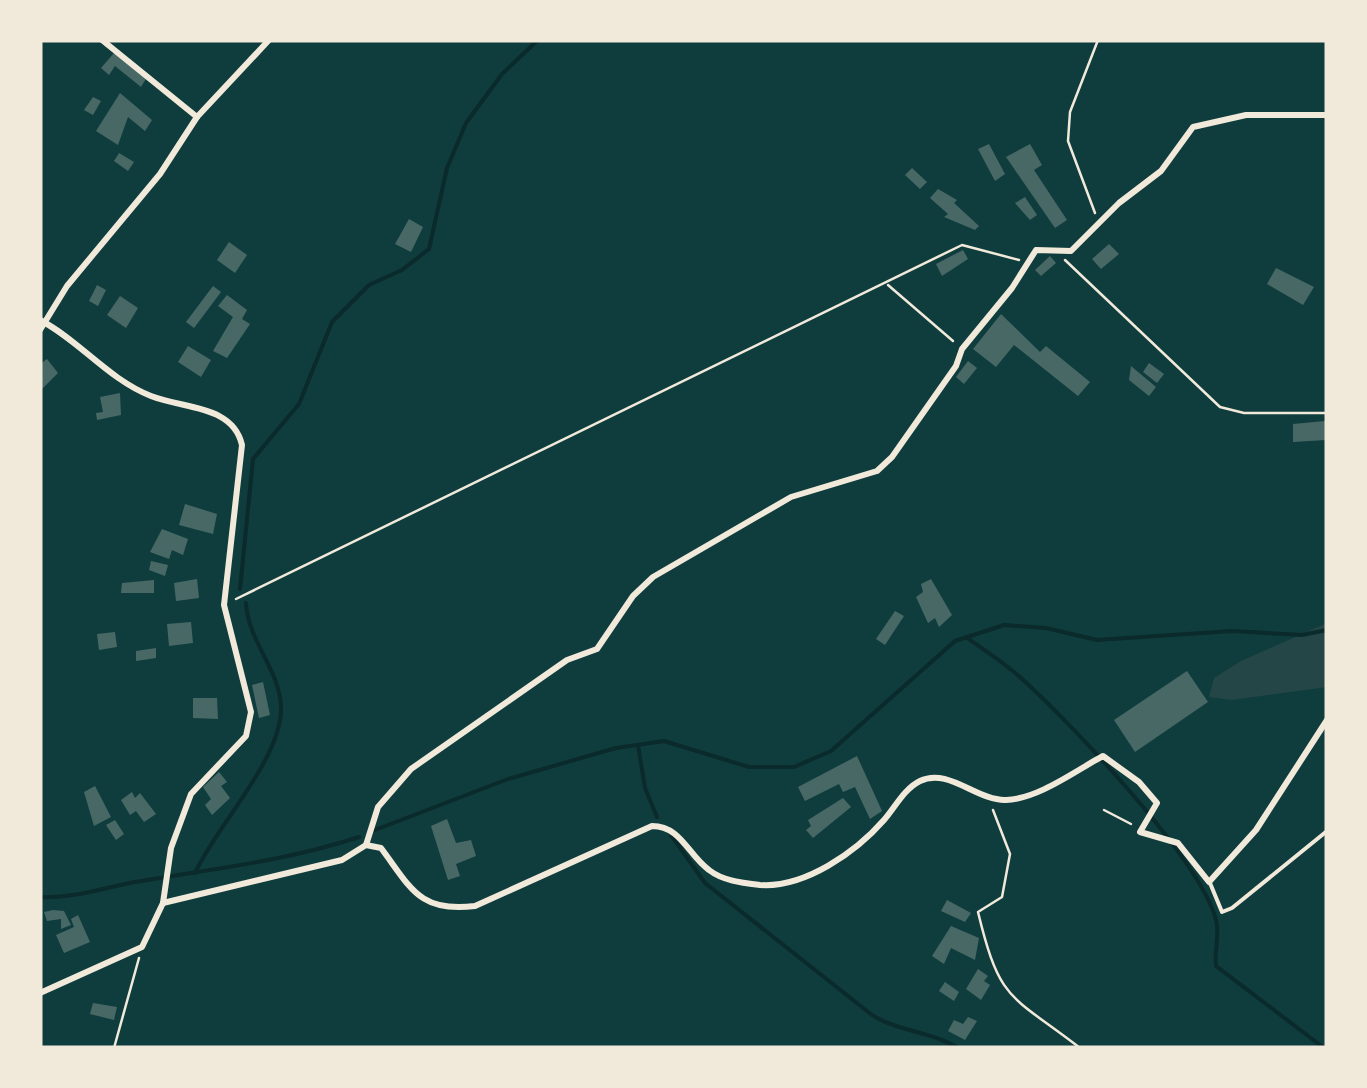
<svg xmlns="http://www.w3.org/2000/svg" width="1367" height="1088" font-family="'Varela Round',sans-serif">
  <rect width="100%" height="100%" fill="#0f3d3e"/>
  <!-- green -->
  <path fill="#244646" d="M1327 623V687L1231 700 1209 697 1214 678 1241 661Z"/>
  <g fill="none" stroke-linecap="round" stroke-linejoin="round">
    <!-- stream -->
    <g stroke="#0a2a2b" stroke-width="4">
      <path d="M240 589 253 459 299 404 332 322 369 285 402 270 429 249 447 168 466 123 502 74 538 40"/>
      <path d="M966 637C984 650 1005 663 1021 678 1070 722 1201 860 1216 920 1220 934 1214 951 1216 966L1324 1048"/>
      <path d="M638 745 645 788 657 817"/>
      <path d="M375 830 508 779 616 748 664 741 749 767H794L831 751 955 641 1004 625 1046 628 1097 640 1232 631 1302 635 1327 630"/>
      <path d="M671 835 705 883 872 1015C899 1032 931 1031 958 1048"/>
      <path d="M195 873C216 826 283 758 281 706 279 669 248 641 246 603"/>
      <path d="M40 897C77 899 111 885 147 880 219 868 289 860 359 837"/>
    </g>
  </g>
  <!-- building -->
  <g fill="#486865">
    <path d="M114 53 147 77 141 87 115 66 109 75 101 68Z"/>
    <path d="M120 93 152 120 145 131 128 117 118 145 96 131Z"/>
    <path d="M93 97 101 101 93 115 84 110Z"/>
    <path d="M989 144 1005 174 995 181 978 149Z"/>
    <path d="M1030 144 1042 165 1034 170 1067 220 1055 228 1006 157Z"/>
    <path d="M119 153 134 162 128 171 114 161Z"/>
    <path d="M912 168 927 182 920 189 905 175Z"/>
    <path d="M938 189 957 200 954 203 979 226 975 230 944 217 948 214 930 198Z"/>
    <path d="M1025 197 1037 215 1030 220 1015 203Z"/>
    <path d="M409 219 423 227 411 252 395 244Z"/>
    <path d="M229 242 247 255 235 273 217 260Z"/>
    <path d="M1109 244 1119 254 1101 269 1092 259Z"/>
    <path d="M963 250 968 259 942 276 936 264Z"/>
    <path d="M1050 256 1056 263 1041 276 1035 270Z"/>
    <path d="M1276 268 1314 287 1303 305 1267 284Z"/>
    <path d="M97 285 106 290 98 306 89 301Z"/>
    <path d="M213 286 221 292 194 328 186 322Z"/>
    <path d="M227 295 247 310 242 319 250 324 227 358 213 351 233 317 218 306Z"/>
    <path d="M120 296 138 308 126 328 107 315Z"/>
    <path d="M1001 314 1040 352 1046 346 1090 382 1078 396 1014 345 996 367 973 349Z"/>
    <path d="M188 346 211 360 201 377 178 362Z"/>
    <path d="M47 359 58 373 40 391V364Z"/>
    <path d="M968 361 977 368 964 384 956 377Z"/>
    <path d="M1149 363 1164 374 1157 383 1143 372Z"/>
    <path d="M1131 366 1156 387 1149 396 1129 380Z"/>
    <path d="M120 393 121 415 97 420 96 413 103 412 100 397Z"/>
    <path d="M1325 421 1326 440 1293 442V424Z"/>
    <path d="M185 504 217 514 213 534 179 525Z"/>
    <path d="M162 529 188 539 183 555 172 550 169 559 150 552Z"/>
    <path d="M151 561 168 565 165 576 149 570Z"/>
    <path d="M197 579 199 598 176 601 174 583Z"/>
    <path d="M931 579 952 615 939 627 935 618 928 623 916 597 923 592 921 584Z"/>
    <path d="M154 580V593H121L122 583Z"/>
    <path d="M895 611 904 616 885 645 876 639Z"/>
    <path d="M191 622 193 643 169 646 167 624Z"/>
    <path d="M115 632 117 647 99 650 97 634Z"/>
    <path d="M156 648V658L136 661V651Z"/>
    <path d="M1187 671 1208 702 1135 752 1114 720Z"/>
    <path d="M263 682 270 715 259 718 252 685Z"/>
    <path d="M193 698H217L218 719 193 718Z"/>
    <path d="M857 756 882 811 870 819 855 787 843 792 839 784 805 801 798 787Z"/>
    <path d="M219 772 227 782 221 786 230 798 212 815 205 805 211 799 203 787Z"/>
    <path d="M95 786 111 817 94 826 84 792Z"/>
    <path d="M132 792 135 798 140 793 156 814 144 822 136 811 130 815 121 800Z"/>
    <path d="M843 798 851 807 813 838 806 830 811 826 808 820Z"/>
    <path d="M447 819 456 843 471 840 476 856 456 864 460 876 448 880 431 826Z"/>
    <path d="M115 820 124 834 116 840 106 825Z"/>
    <path d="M947 900 971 913 965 922 941 911Z"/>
    <path d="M53 910 64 911 71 925 61 929V919L47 921 44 912Z"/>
    <path d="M78 915 90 942 64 953 56 935 74 927 71 919Z"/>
    <path d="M951 926 979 938 975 960 951 948 944 964 932 956Z"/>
    <path d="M978 969 988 976 984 981 990 985 981 1000 966 989Z"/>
    <path d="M945 982 959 992 954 1001 939 991Z"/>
    <path d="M93 1003 117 1007 114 1020 90 1014Z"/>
    <path d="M968 1017 977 1021 965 1040 948 1031 954 1020 963 1024Z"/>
  </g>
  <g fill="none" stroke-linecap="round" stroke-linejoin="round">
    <!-- path -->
    <g stroke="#f1e9da" stroke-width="2.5">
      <path d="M1095 213 1068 141 1070 112 1098 40"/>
      <path d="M1065 260 1220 407 1244 413H1327"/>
      <path d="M888 285 953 341"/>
      <path d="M236 599 962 245 1019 260"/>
      <path d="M993 810 1010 854 1002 897 978 912C1000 1003 1010 994 1080 1048"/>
      <path d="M1104 810 1131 824"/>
      <path d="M114 1048 139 958"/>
    </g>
    <!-- service -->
    <path stroke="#f1e9da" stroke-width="4" d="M1210 883 1222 912 1232 908 1327 831"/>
    <!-- minor -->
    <g stroke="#f1e9da" stroke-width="6">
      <path d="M102 40 197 117"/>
      <path d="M40 320C80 341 108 379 151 396 184 409 233 405 242 445L224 605 251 712 246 736 191 794 171 848 163 903 142 947 40 993"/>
      <path d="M40 330 67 286 160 174 197 117 269 40"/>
      <path d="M366 845 381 848C411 888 419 913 475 906L652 826C681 826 688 855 709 870 723 881 743 883 760 885 805 888 856 852 884 820 896 806 904 789 920 781 948 767 977 801 1006 800 1038 799 1075 771 1103 756L1139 782 1157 803 1140 832 1178 843 1209 882 1256 830 1327 720"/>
      <path d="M163 903 342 860 366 845 378 807 411 769 567 660 597 649 633 596 653 577 791 497 877 471 892 457 956 366 962 349 1012 288 1036 250 1071 251 1119 203 1161 171 1193 127 1246 115H1327"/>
    </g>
  </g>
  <!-- border -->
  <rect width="1367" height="1088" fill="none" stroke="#f1e9da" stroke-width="85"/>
</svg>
